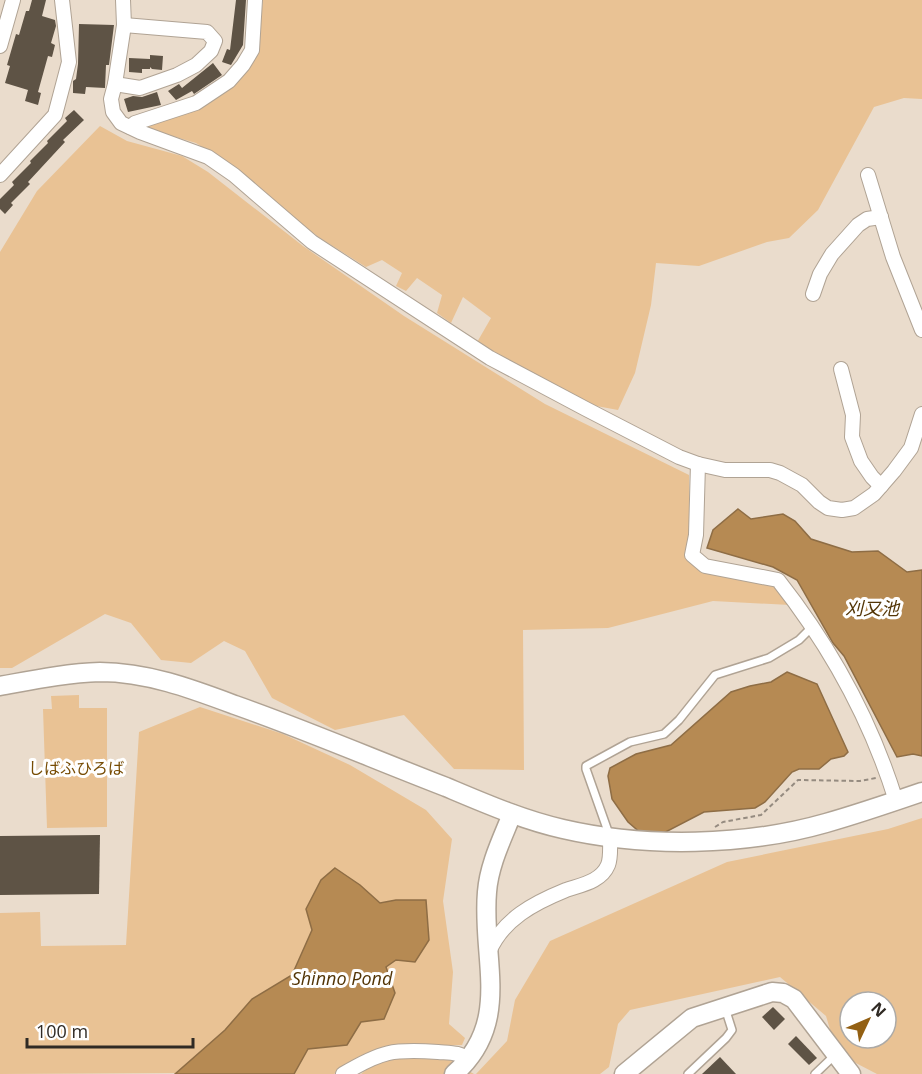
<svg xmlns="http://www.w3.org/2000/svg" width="922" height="1074" font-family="'Open Sans','Noto Sans JP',sans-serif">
  <rect width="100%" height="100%" fill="#eadccc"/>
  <!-- green -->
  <g fill="#e9c294" fill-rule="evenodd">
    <path d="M263 0H922V99L904 98 874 107 818 210 789 238 767 242 699 266 656 263 651 305 635 373 618 410 591 405 476 344 491 318 463 297 451 323 437 313 442 295 417 278 406 291 396 286 402 273 382 260 366 267 320 238 272 202 231 166 196 143 145 128 167 116 198 106 257 51Z"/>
    <path d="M100 126 127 141 182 156 208 172 303 246 404 316 545 404 689 475V555L699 570 778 587 790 605 713 601 608 628 523 630 524 770 454 769 404 715 335 730 272 698 245 651 224 641 191 663 161 660 131 623 105 614 12 668H0V252L37 191Z"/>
    <path d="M79 695V708H107V827L47 828 43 709H52L51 696Z"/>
    <path d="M200 707 283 734 350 765 426 810 452 839 443 901 453 972 449 1024 465 1038 462 1045 413 1046 372 1052 334 1074H294L308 1049 347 1045 361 1021 395 993 386 967 396 960V900L380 903 360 885 312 930 292 975 252 999 225 1030 178 1073 0 1074V913L40 912 41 946 126 945 139 732Z"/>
    <path d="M922 818V1074H877L850 1060 834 1043 826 1016 780 977 630 1010 618 1024 609 1067 600 1074H476L507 1041 515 1000 550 941 727 862 888 829ZM850 1002H886V1038H850Z"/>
    <path d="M385 1055 450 1060 474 1074H361Z"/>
  </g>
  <!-- water -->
  <g fill="#b68a53" stroke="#8e6d45" stroke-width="1.5">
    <path d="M738 509 751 519 783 514 795 521 811 539 852 552 878 551 907 572 922 570V756L913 754 897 757 844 656 833 643 797 580 773 567 707 548 713 530Z"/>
    <path d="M787 672 817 684 848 752 844 756 831 759 819 769H799L792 772 765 802 755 808 704 812 656 837 642 834 628 822 612 799 608 776 610 768 636 754 671 745 731 692 750 686 771 682Z"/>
    <path d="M335 868 360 885 380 903 396 900H426L429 940 415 962 396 960 386 967 395 993 384 1019 361 1022 347 1045 308 1049 294 1074H175L225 1030 252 999 292 975 312 930 306 909 321 880Z"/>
  </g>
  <!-- building -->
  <g fill="#5e5345">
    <path d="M32 0H46L42 16 55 20 56 26 51 43 55 45 52 57 48 56 38 92 41 93 38 105 25 101 28 90 5 83 10 66 7 65 16 34 19 35 26 11H29Z"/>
    <path d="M236 0H246L243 45 231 65 222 62 227 49 230 50Z"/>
    <path d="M79 24 114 25 109 65H106L105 88 86 87 85 94 73 93V81L76 79 78 64Z"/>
    <path d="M150 55 163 56 162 70 152 69 150 67V69H142V73L129 72V58L150 59Z"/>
    <path d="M213 63 222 75 194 94 192 91 176 100 168 91 179 84 182 88Z"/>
    <path d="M157 92 161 105 128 112 124 99 133 96 142 97Z"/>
    <path d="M74 110 84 120 63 140 65 142 28 182 30 184 11 203 13 205 5 214 0 209V199L14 185 12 182 31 163 30 161 48 143 47 141 67 121 65 118Z"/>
    <path d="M100 835 99 894 0 895V836Z"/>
    <path d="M773 1007 785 1019 774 1030 762 1017Z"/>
    <path d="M796 1036 817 1058 809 1065 788 1044Z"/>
    <path d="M720 1057 736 1074H702Z"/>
  </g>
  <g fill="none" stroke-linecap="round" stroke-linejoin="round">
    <defs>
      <g id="lane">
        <path d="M610 837 586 769V766L630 742 664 734 679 720 715 675 769 658 799 640 812 627"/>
        <path d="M688 1074 726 1038 732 1030 725 1008"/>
        <path d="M815 1074 836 1054"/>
      </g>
      <g id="street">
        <path d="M123 0 124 25 115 84 111 99 113 112 121 123 140 132 208 157 234 175 312 242 490 358 586 409 679 457 698 464 725 470H770L780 473 802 485 819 502 828 508 842 510 854 508 874 494 894 471 911 448 922 414"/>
        <path d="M0 46 13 0"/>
        <path d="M115 84 140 88 177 75 196 65 211 51 215 41 207 32 124 25"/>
        <path d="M130 127 135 123 196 103 229 81 243 65 252 50 255 0"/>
        <path d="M0 175 55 115 69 62 62 0"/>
        <path d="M868 175 893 257 922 330"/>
        <path d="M813 294 820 274 832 254 858 225 867 219 881 217"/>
        <path d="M841 369 853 415 852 437 861 461 872 477 881 486"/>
        <path d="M698 464 696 535 692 555 705 566 778 580C830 646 871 720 896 801"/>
        <path d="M489 952C503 919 534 903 566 890 580 885 601 882 608 865 611 858 610 846 610 838"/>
        <path d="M343 1074C382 1051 392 1049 438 1052 451 1053 459 1052 469 1060"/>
      </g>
      <g id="secondary">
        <path d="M0 686C33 680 66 673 100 672 147 672 192 689 235 705 306 730 376 760 446 787 484 803 523 820 563 829 645 848 746 846 826 823 858 814 890 803 922 792"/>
        <path d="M454 1074C513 1022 481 959 487 892 489 865 502 839 512 814"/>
        <path d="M624 1074 692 1018 772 992 783 993 794 999 851 1074"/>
      </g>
    </defs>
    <!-- lane casing -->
    <use href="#lane" stroke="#b0a394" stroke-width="10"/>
    <!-- street casing -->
    <use href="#street" stroke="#b0a394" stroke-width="16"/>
    <!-- secondary casing -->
    <use href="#secondary" stroke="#b0a394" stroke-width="21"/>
    <!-- path -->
    <path stroke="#958b80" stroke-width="2" stroke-dasharray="4.5 3" stroke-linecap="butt" d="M715 827 723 822 761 815 798 780 860 781 876 778"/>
    <!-- lane -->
    <use href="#lane" stroke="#fff" stroke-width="7"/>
    <!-- street -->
    <use href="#street" stroke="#fff" stroke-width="14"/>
    <!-- secondary -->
    <use href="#secondary" stroke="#fff" stroke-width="18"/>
  </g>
  <g text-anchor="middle" stroke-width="6" stroke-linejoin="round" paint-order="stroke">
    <!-- park labels -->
    <g font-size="16" fill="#774c04" stroke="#fff">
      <text x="76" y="774">しばふひろば</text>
    </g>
    <!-- water labels -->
    <g font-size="18" font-style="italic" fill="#533506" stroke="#fff">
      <text x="872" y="615">刈又池</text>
      <text x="342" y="985">Shinno Pond</text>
    </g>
  </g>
  <!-- north arrow -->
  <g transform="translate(868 1020) rotate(46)"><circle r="28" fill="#ffffff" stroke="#acaaa7" stroke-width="1.5"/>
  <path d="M0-4.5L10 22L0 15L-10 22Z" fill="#936013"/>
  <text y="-9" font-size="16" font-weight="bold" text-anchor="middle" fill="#302a24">N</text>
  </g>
  <!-- scale -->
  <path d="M27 1038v9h166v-9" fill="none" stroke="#302a24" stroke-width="3"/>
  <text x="36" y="1038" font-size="18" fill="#302a24" stroke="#ffffff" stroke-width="4.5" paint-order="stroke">100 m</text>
</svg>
